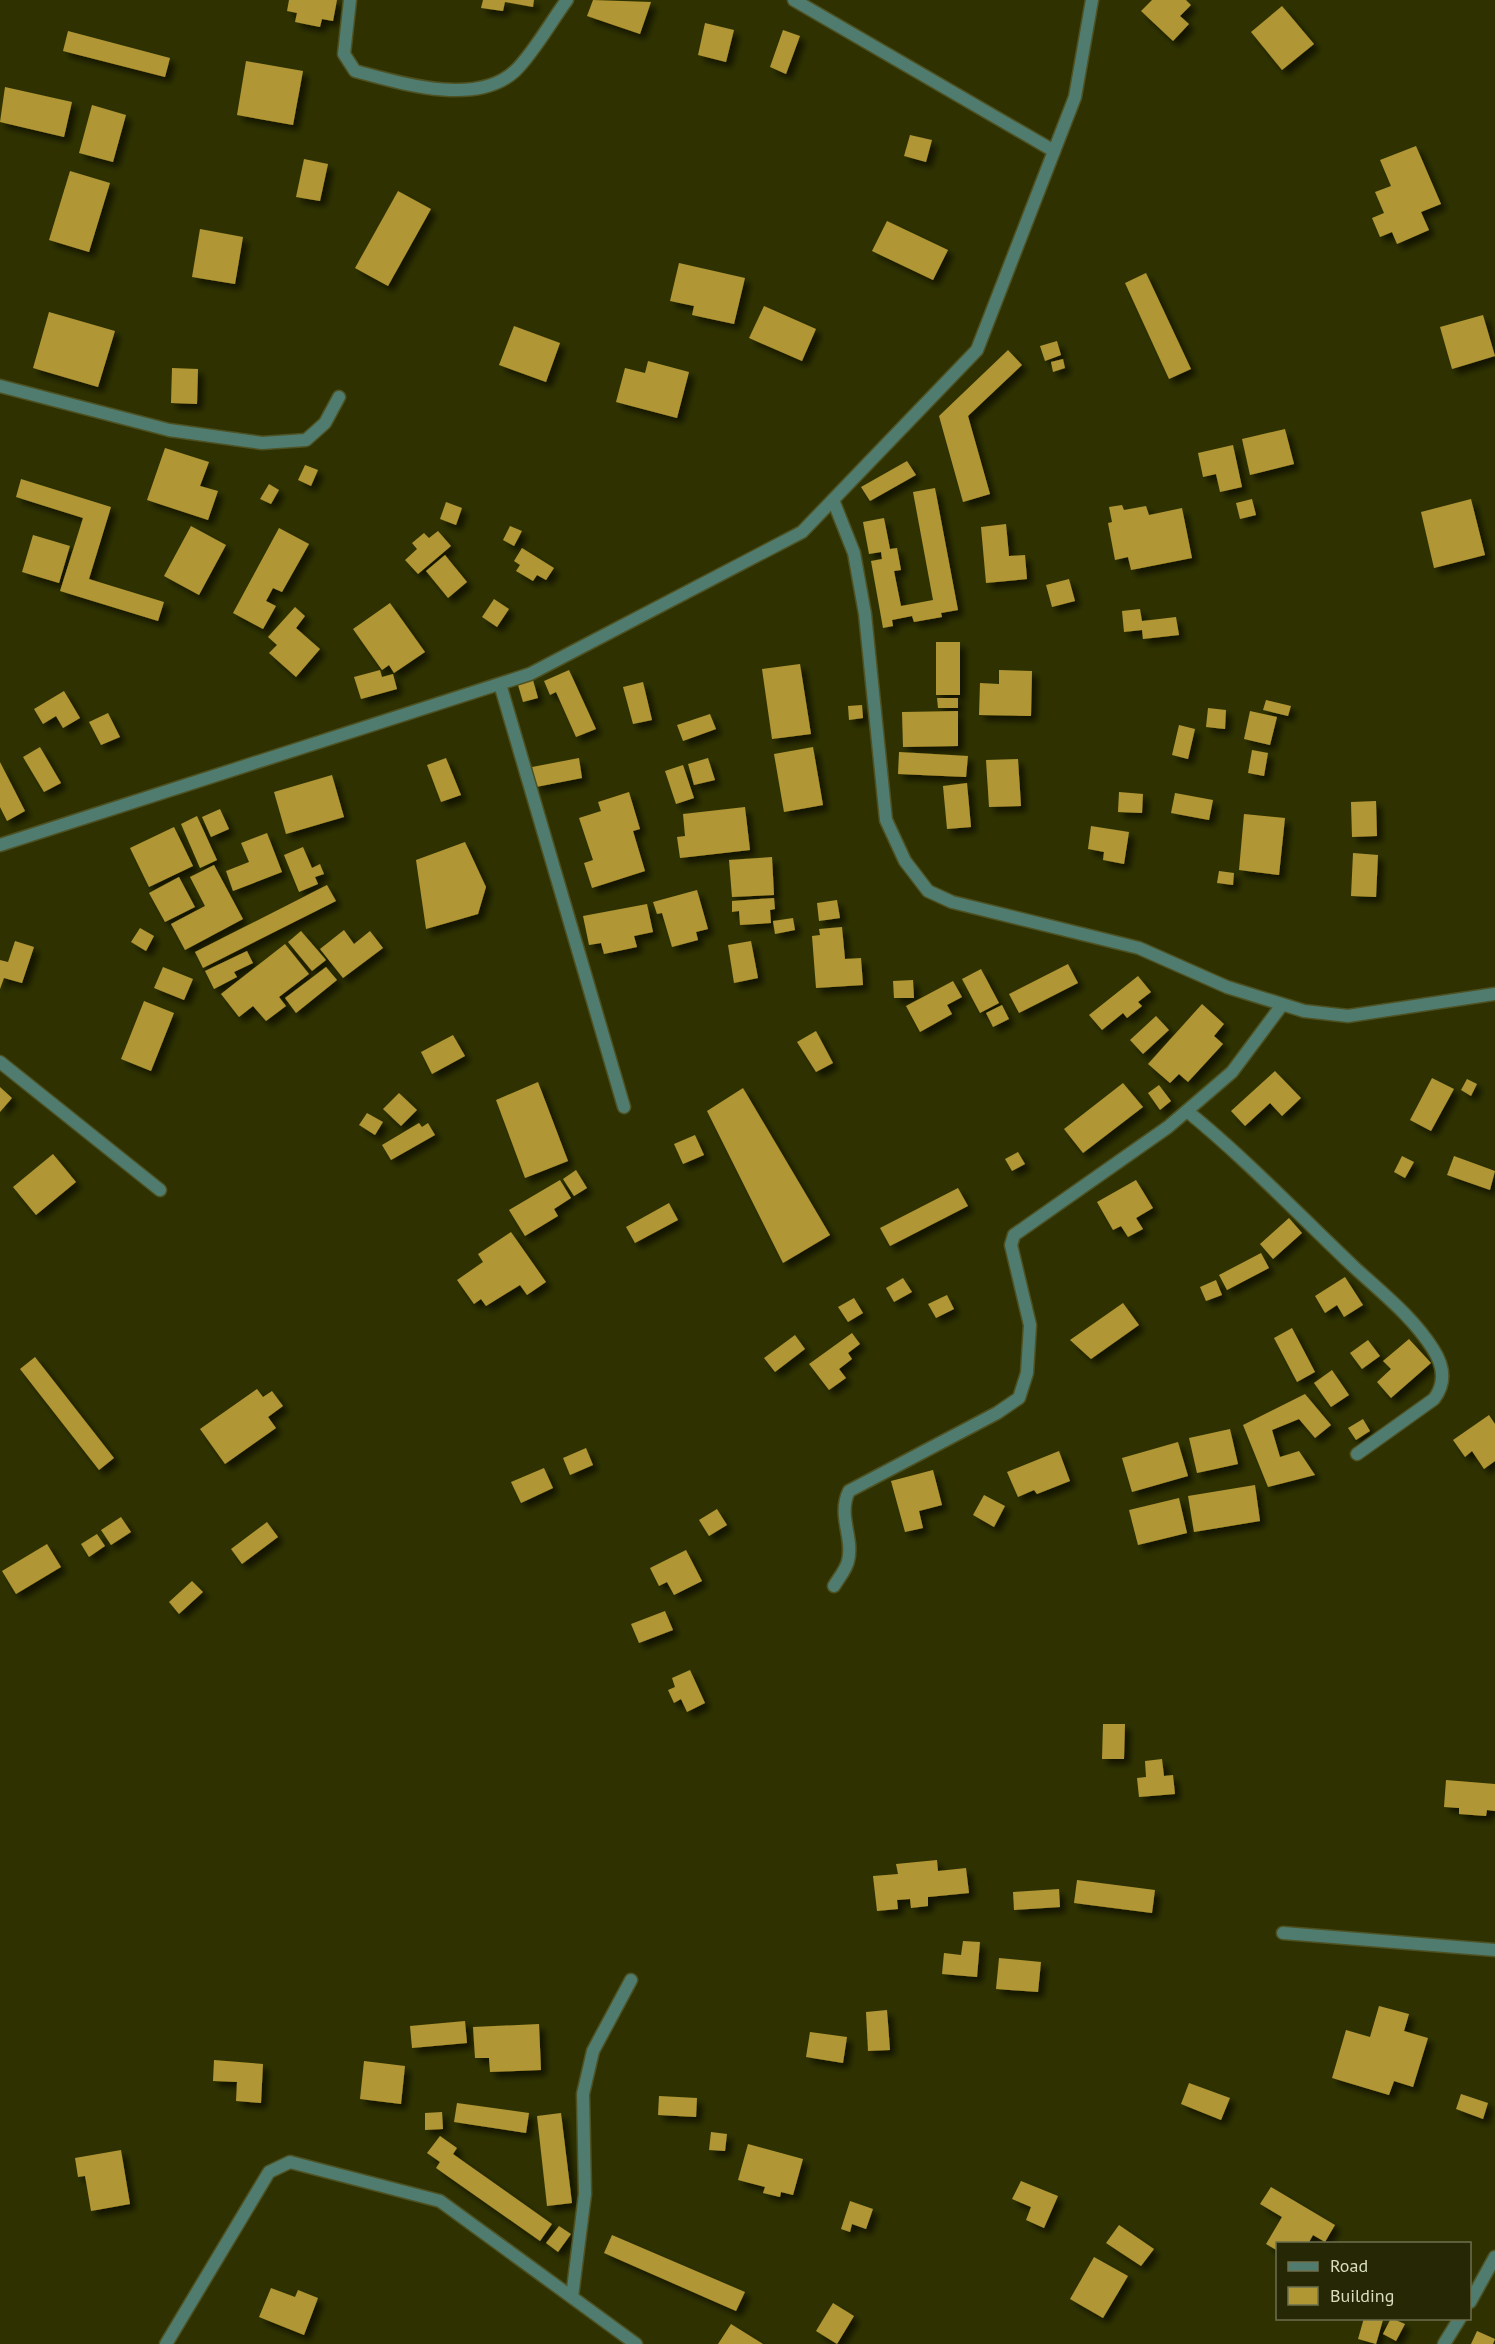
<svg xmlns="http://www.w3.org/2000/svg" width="1495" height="2344" font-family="'PT Sans',sans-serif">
  <defs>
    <filter id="shadow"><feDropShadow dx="5.5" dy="5.5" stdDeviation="3" flood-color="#0009"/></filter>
  </defs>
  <rect width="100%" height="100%" fill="#2f3200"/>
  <!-- building -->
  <g fill="#b19634" filter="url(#shadow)">
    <path d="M289 0H337L333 21 322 19 320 27 295 22 297 13 287 11Z"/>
    <path d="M483 0H534L533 7 505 2 503 11 481 8Z"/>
    <path d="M593 0 651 2 640 34 587 16Z"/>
    <path d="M1152 0H1186L1191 5 1180 16 1189 24 1173 41 1141 11Z"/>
    <path d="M1282 6 1314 44 1282 70 1251 32Z"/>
    <path d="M705 23 734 30 726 62 698 55Z"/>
    <path d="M783 30 800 36 786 74 770 67Z"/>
    <path d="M68 31 170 58 165 77 63 51Z"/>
    <path d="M246 61 303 71 293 125 237 115Z"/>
    <path d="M5 87 72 102 64 137 0 122Z"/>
    <path d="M92 105 126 115 113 162 79 153Z"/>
    <path d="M910 135 932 140 926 162 904 156Z"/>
    <path d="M1416 146 1441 204 1421 212 1429 230 1397 244 1392 232 1380 237 1372 218 1384 213 1375 192 1391 186 1380 160Z"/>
    <path d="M304 159 328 164 320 201 296 197Z"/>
    <path d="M70 171 110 183 89 252 49 240Z"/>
    <path d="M398 191 431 209 388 286 355 268Z"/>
    <path d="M887 221 948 250 933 280 872 251Z"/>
    <path d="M200 229 243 237 235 284 192 277Z"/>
    <path d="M679 263 745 278 734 324 692 315 694 306 670 301Z"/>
    <path d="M1146 273 1191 369 1169 379 1125 283Z"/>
    <path d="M764 306 816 329 802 361 749 338Z"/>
    <path d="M49 312 115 331 98 387 33 368Z"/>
    <path d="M1483 315 1495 356 1452 369 1440 327Z"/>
    <path d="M514 326 560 343 546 382 499 365Z"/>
    <path d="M1057 341 1061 355 1045 361 1040 346Z"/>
    <path d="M1008 350 1022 365 968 416 990 494 963 502 939 416Z"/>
    <path d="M1063 359 1065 368 1053 372 1051 362Z"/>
    <path d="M648 361 689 372 677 418 616 402 625 368 645 373Z"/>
    <path d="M172 368 198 369 197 404 171 403Z"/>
    <path d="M1285 429 1294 464 1250 475 1242 439Z"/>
    <path d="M1233 445 1242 487 1220 492 1216 474 1203 477 1198 453Z"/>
    <path d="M165 448 209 462 200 486 218 491 208 520 147 500Z"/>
    <path d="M907 461 916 475 870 501 861 487Z"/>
    <path d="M305 465 318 470 311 486 298 480Z"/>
    <path d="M21 479 111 507 89 579 164 602 158 621 60 591 83 518 16 497Z"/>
    <path d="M269 484 279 490 271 504 260 499Z"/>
    <path d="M935 488 958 610 941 613 942 617 914 622 912 616 892 620 893 626 883 628 871 561 882 559 881 552 869 554 863 522 884 518 890 549 897 548 901 570 894 571 901 606 933 600 913 492Z"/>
    <path d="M1252 499 1256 515 1240 519 1236 503Z"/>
    <path d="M1471 499 1485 555 1434 568 1421 512Z"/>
    <path d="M446 502 462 508 456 525 440 519Z"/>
    <path d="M1122 505 1124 510 1146 506 1149 515 1182 508 1192 558 1131 570 1128 557 1115 560 1108 523 1112 522 1109 507Z"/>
    <path d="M1006 524 1009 556 1025 555 1027 579 986 583 981 527Z"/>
    <path d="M191 526 226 545 199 595 164 576Z"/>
    <path d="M510 526 522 531 514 546 503 540Z"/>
    <path d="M279 528 309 544 282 592 273 588 266 601 276 606 263 629 233 613Z"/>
    <path d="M438 531 451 546 418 574 405 560 417 549 412 543 424 533 429 538Z"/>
    <path d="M33 535 70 546 59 583 22 572Z"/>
    <path d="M522 548 554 568 546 580 537 575 533 581 516 571 520 565 514 561Z"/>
    <path d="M445 555 467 582 448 598 426 571Z"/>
    <path d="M1069 579 1075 601 1052 607 1046 585Z"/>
    <path d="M494 599 509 609 497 627 482 617Z"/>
    <path d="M390 603 425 652 394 673 389 665 382 670 353 629Z"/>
    <path d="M295 607 305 616 296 628 320 649 296 677 269 653 277 645 268 637Z"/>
    <path d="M1140 609 1142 621 1176 617 1179 635 1143 639 1142 630 1124 632 1122 611Z"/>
    <rect x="936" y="642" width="24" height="53"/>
    <path d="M800 664 811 734 772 739 762 669Z"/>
    <path d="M380 670 382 677 393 674 397 689 361 699 354 677Z"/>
    <path d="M569 670 596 729 576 737 556 692 550 695 544 681Z"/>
    <path d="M999 670 1032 671 1031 716 979 715 980 683 999 684Z"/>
    <path d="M533 680 538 698 523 702 518 685Z"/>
    <path d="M643 682 652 720 633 724 623 687Z"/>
    <path d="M64 691 80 718 63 728 56 716 43 724 34 709Z"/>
    <path d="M937 698H958V708H938Z"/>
    <path d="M1266 700 1291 706 1288 716 1263 710Z"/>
    <path d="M862 705 863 718 849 720 848 706Z"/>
    <path d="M1208 708 1226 710 1225 729 1206 727Z"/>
    <path d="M958 711V746L903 747 902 712Z"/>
    <path d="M1250 711 1277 717 1270 745 1244 739Z"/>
    <path d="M108 713 120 737 101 745 89 722Z"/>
    <path d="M710 714 716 729 683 741 677 725Z"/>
    <path d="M1179 725 1195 729 1188 759 1172 755Z"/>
    <path d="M40 747 61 783 44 792 23 757Z"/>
    <path d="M813 747 823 805 784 812 774 754Z"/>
    <path d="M1252 750 1268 753 1264 776 1248 773Z"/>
    <path d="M899 752 968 756 966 777 898 774Z"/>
    <path d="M446 758 461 795 441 802 427 765Z"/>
    <path d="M579 758 582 778 536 787 532 767Z"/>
    <path d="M708 758 715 780 694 785 688 764Z"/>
    <path d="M1018 759 1021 806 989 807 986 760Z"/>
    <path d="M0 762 25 811 7 821 0 807Z"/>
    <path d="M683 765 694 798 676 804 665 771Z"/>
    <path d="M332 775 344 817 286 834 274 792Z"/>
    <path d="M967 783 971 827 947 829 943 786Z"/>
    <path d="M629 792 640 829 633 831 645 871 592 888 584 863 593 860 579 818 601 811 598 802Z"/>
    <path d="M1119 792 1143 794 1142 813 1118 812Z"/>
    <path d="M1175 793 1213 800 1209 820 1171 813Z"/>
    <path d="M1376 801 1377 836 1352 837 1351 802Z"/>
    <path d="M745 807 750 850 680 858 677 837 685 836 683 814Z"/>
    <path d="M220 809 229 829 211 837 202 817Z"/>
    <path d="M1244 814 1285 818 1279 875 1239 870Z"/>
    <path d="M197 816 217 860 200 868 181 824Z"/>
    <path d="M1091 826 1129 832 1124 864 1103 860 1104 852 1088 849Z"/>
    <path d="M174 827 193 866 149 887 130 848Z"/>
    <path d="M267 833 282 872 233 891 226 871 249 862 241 843Z"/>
    <path d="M465 842 486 887 478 914 426 929 416 860Z"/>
    <path d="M303 847 312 868 320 864 324 874 315 877 318 884 299 892 284 855Z"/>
    <path d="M1353 853 1378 855 1376 897 1351 896Z"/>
    <path d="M772 857 774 895 732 897 729 860Z"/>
    <path d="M214 865 243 919 185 950 171 924 205 906 190 877Z"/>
    <path d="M1219 871 1234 873 1233 885 1217 883Z"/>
    <path d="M179 877 195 907 165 922 149 893Z"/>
    <path d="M327 885 336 901 203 968 195 952Z"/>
    <path d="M697 890 708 929 696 932 698 940 672 947 662 913 657 914 653 902Z"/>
    <path d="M774 898 775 909 770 910 771 923 740 925 739 911 732 912V901Z"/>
    <path d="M837 900 840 918 819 921 817 903Z"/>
    <path d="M647 904 653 932 634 936 637 947 604 954 601 943 589 945 583 916Z"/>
    <path d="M793 918 795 930 775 934 773 921Z"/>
    <path d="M842 927 845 959 861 958 863 985 816 988 812 936 820 935 819 929Z"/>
    <path d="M140 928 154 936 146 951 131 942Z"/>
    <path d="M344 930 354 944 370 931 383 948 343 978 320 949Z"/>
    <path d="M301 931 326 960 312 971 288 942Z"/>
    <path d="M15 941 34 947 22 983 4 978 0 989V960L8 962Z"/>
    <path d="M751 941 758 978 734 983 728 945Z"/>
    <path d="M285 944 309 974 279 997 286 1006 266 1021 253 1006 239 1017 221 994Z"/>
    <path d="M247 951 253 963 234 972 237 977 214 989 205 971Z"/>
    <path d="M1068 964 1078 983 1019 1013 1009 994Z"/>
    <path d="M163 967 193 979 184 1000 154 988Z"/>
    <path d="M326 967 337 980 296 1013 285 998Z"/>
    <path d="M981 969 999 1003 980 1013 962 979Z"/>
    <path d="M1138 976 1151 992 1138 1002 1142 1006 1127 1018 1123 1013 1102 1030 1089 1015Z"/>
    <path d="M913 980 914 998H894L893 981Z"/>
    <path d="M953 981 962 997 947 1005 952 1014 920 1032 906 1006Z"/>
    <path d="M144 1001 174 1013 151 1071 121 1059Z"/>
    <path d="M1202 1004 1224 1024 1214 1036 1223 1044 1188 1082 1179 1074 1170 1083 1148 1064Z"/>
    <path d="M1002 1005 1009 1019 993 1027 986 1013Z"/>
    <path d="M1156 1016 1169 1030 1143 1054 1130 1040Z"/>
    <path d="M816 1031 833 1063 816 1072 797 1042Z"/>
    <path d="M453 1035 465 1056 432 1074 421 1052Z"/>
    <path d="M1275 1071 1301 1098 1282 1116 1270 1103 1245 1126 1231 1111Z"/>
    <path d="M1432 1078 1454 1089 1431 1131 1410 1120Z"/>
    <path d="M1467 1079 1477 1084 1471 1096 1461 1090Z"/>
    <path d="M538 1082 568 1161 525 1178 496 1100Z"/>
    <path d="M1123 1083 1143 1107 1083 1153 1064 1129Z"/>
    <path d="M1159 1085 1171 1101 1160 1110 1148 1093Z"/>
    <path d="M0 1087 12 1098 0 1112Z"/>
    <path d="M743 1088 830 1235 783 1263 707 1111Z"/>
    <path d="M399 1093 417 1110 401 1126 383 1109Z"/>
    <path d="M367 1113 383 1122 375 1135 359 1125Z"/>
    <path d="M419 1123 422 1127 428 1123 435 1135 391 1160 382 1145Z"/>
    <path d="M695 1135 704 1155 683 1164 674 1144Z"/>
    <path d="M1018 1152 1025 1164 1012 1171 1005 1159Z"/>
    <path d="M53 1154 76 1182 36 1215 13 1187Z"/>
    <path d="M1402 1156 1414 1162 1405 1178 1394 1172Z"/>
    <path d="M1454 1156 1495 1171 1490 1190 1447 1175Z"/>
    <path d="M576 1170 587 1188 574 1196 563 1179Z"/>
    <path d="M560 1180 571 1198 554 1209 558 1216 525 1236 509 1210Z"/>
    <path d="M1136 1180 1153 1208 1136 1218 1143 1229 1128 1237 1121 1226 1113 1230 1097 1202Z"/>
    <path d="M958 1188 968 1206 890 1246 880 1228Z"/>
    <path d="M669 1203 678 1220 635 1243 626 1227Z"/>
    <path d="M1289 1218 1302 1233 1273 1259 1260 1244Z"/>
    <path d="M511 1232 546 1282 527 1295 520 1285 486 1306 481 1299 474 1304 457 1280 483 1262 478 1254Z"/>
    <path d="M1261 1253 1269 1268 1227 1290 1219 1275Z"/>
    <path d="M1345 1277 1363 1305 1344 1317 1337 1305 1325 1313 1315 1296Z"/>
    <path d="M903 1278 912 1292 894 1302 886 1288Z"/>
    <path d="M1216 1280 1222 1295 1206 1301 1200 1287Z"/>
    <path d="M947 1295 954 1309 936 1318 928 1304Z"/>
    <path d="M854 1298 863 1313 848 1322 838 1307Z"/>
    <path d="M1123 1303 1139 1325 1091 1359 1070 1340Z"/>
    <path d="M1292 1328 1315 1372 1297 1382 1274 1338Z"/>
    <path d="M852 1333 860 1344 848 1353 852 1359 839 1369 846 1378 829 1390 809 1364Z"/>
    <path d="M795 1335 805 1349 775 1372 764 1358Z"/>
    <path d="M1409 1339 1431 1363 1391 1398 1377 1382 1391 1369 1383 1361Z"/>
    <path d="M1368 1340 1380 1356 1362 1369 1350 1353Z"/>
    <path d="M35 1357 114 1458 99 1470 20 1369Z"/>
    <path d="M1332 1370 1349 1395 1331 1407 1314 1383Z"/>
    <path d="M257 1389 263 1397 272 1391 283 1406 268 1417 276 1428 225 1464 200 1429Z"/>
    <path d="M1305 1394 1331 1425 1315 1438 1299 1419 1272 1430 1280 1457 1299 1451 1315 1475 1268 1487 1243 1425Z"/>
    <path d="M1489 1415 1495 1424V1461L1484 1469 1472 1451 1465 1457 1453 1440Z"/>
    <path d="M1363 1419 1370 1431 1356 1440 1348 1428Z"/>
    <path d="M1230 1429 1238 1464 1197 1473 1189 1438Z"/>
    <path d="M1178 1442 1188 1476 1132 1492 1122 1458Z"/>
    <path d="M586 1448 593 1465 570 1475 563 1458Z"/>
    <path d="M1059 1451 1070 1481 1037 1494 1034 1490 1018 1497 1007 1472Z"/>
    <path d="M544 1468 553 1488 521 1503 511 1482Z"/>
    <path d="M933 1470 942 1505 919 1511 923 1528 905 1532 891 1481Z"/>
    <path d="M1255 1485 1260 1521 1194 1532 1188 1496Z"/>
    <path d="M984 1495 1005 1506 994 1527 973 1515Z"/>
    <path d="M1179 1498 1187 1533 1138 1545 1129 1510Z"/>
    <path d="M717 1509 727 1525 709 1536 699 1520Z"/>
    <path d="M121 1517 131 1532 111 1545 101 1530Z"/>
    <path d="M267 1522 278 1537 242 1564 231 1549Z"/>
    <path d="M97 1534 105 1546 89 1557 81 1544Z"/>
    <path d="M47 1544 61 1567 16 1594 2 1571Z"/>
    <path d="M686 1550 702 1581 674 1595 667 1582 659 1586 650 1568Z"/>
    <path d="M192 1581 203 1592 179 1614 169 1602Z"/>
    <path d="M665 1611 673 1630 639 1643 631 1624Z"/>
    <path d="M690 1670 705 1703 687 1712 681 1699 674 1703 668 1690 675 1687 672 1678Z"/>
    <path d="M1103 1724H1125L1124 1759H1102Z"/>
    <path d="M1162 1759 1164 1776 1173 1775 1175 1794 1139 1797 1137 1778 1146 1777 1145 1761Z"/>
    <path d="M1446 1780 1495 1784V1811L1487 1810 1486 1816 1459 1814V1808L1444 1807Z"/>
    <path d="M937 1860 938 1871 966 1868 969 1893 928 1897V1906L911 1908 910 1899 897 1900 898 1909 877 1911 873 1876 898 1874 896 1864Z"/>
    <path d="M1077 1880 1155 1890 1152 1913 1074 1903Z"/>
    <path d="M1059 1889 1060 1907 1014 1910 1013 1892Z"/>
    <path d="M963 1941 980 1942 977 1977 942 1974 944 1953 961 1955Z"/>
    <path d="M999 1958 1041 1962 1038 1992 996 1989Z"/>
    <path d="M1379 2006 1409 2014 1404 2031 1428 2038 1413 2087 1394 2081 1389 2095 1332 2078 1346 2030 1370 2037Z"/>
    <path d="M887 2010 890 2050 868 2051 866 2012Z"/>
    <path d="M465 2021 467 2043 412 2048 410 2026Z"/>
    <path d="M539 2024 541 2070 490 2072 489 2058H475L473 2027Z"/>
    <path d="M810 2032 847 2037 843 2063 806 2057Z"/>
    <path d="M214 2060 263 2064 261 2103 236 2101 237 2082 213 2081Z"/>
    <path d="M364 2061 405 2066 401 2104 360 2099Z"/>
    <path d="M1189 2083 1230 2098 1221 2120 1181 2104Z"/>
    <path d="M1461 2094 1488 2103 1483 2119 1456 2109Z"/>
    <path d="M659 2096 697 2098 696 2117 658 2115Z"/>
    <path d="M457 2103 529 2113 526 2133 454 2122Z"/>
    <path d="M442 2112 443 2129 425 2130V2113Z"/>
    <path d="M561 2113 572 2203 547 2206 537 2116Z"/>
    <path d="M711 2132 727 2134 725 2151 709 2150Z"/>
    <path d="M440 2136 457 2148 453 2154 552 2224 540 2241 436 2168 440 2162 427 2153Z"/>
    <path d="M748 2144 803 2159 793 2195 781 2192 780 2197 763 2193 765 2187 738 2180Z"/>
    <path d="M121 2150 130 2204 91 2211 85 2176 78 2177 75 2158Z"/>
    <path d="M1021 2181 1058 2196 1044 2228 1026 2220 1031 2207 1012 2199Z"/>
    <path d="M1271 2187 1335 2225 1325 2242 1313 2235 1308 2244H1278V2251L1266 2244 1282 2217 1260 2204Z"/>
    <path d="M850 2201 873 2209 866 2229 852 2224 850 2232 841 2229Z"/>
    <path d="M1119 2225 1154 2249 1141 2266 1106 2243Z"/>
    <path d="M559 2226 571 2234 558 2252 546 2243Z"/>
    <path d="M612 2235 745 2292 736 2311 604 2253Z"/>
    <path d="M1094 2257 1128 2276 1103 2318 1070 2299Z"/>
    <path d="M271 2288 295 2297 298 2290 318 2298 304 2335 259 2317Z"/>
    <path d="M833 2303 854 2316 837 2344 816 2331Z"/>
    <path d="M1364 2318 1383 2320 1376 2344 1358 2339Z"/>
    <path d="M1391 2318 1405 2324 1396 2341 1383 2334Z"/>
    <path d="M731 2324 763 2344H718Z"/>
    <path d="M1477 2331 1495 2339 1493 2344H1471Z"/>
  </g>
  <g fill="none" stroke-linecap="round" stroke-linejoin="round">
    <defs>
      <g id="lane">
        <path d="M350 0 344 54 355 71C400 83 476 107 515 71 533 54 552 20 567 0"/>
        <path d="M794 0 1054 151"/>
        <path d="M500 684 624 1107"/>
        <path d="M0 1062 160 1190"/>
      </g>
      <g id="street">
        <path d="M0 386 169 430 262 443 306 440 325 423 339 397"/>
        <path d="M833 500 854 553 865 614 886 820 905 861 928 891 952 902 1139 948 1227 987 1304 1011 1348 1016 1495 994"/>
        <path d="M0 845 530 674 802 532 977 350 1075 97 1092 0"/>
        <path d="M1187 1111C1246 1159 1298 1214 1354 1267 1382 1293 1412 1316 1433 1349 1444 1366 1446 1383 1434 1399L1357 1454"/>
        <path d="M834 1586C838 1579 846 1570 848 1561 854 1537 837 1516 849 1491L997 1413 1019 1398 1027 1373 1030 1325 1011 1245 1014 1235 1168 1127 1232 1072 1282 1005"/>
        <path d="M1283 1933 1495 1950"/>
        <path d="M572 2297 585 2194 583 2094 593 2051 631 1980"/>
        <path d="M1470 2302 1495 2257"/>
        <path d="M166 2344 269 2172 290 2162 440 2201 636 2344"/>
        <path d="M1444 2344 1460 2318"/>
      </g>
    </defs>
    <!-- lane casing -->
    <use href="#lane" stroke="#4e5122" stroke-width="15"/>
    <!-- street casing -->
    <use href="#street" stroke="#4e5122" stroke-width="15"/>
    <!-- lane -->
    <use href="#lane" stroke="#4f7c6e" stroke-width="12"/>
    <!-- street -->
    <use href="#street" stroke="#4f7c6e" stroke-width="12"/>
  </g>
  <!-- legend -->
  <rect x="1276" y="2242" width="195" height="78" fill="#252705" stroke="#6d704f" stroke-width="1.5"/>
  <rect x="1288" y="2262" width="30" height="9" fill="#4f7c6e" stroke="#6d704f" stroke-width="1.5"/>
  <text x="1330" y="2272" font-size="18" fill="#d9ddbd">Road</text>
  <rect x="1288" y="2287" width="30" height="18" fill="#b19634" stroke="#6d704f" stroke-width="1.5"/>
  <text x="1330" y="2302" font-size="18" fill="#d9ddbd">Building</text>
</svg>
